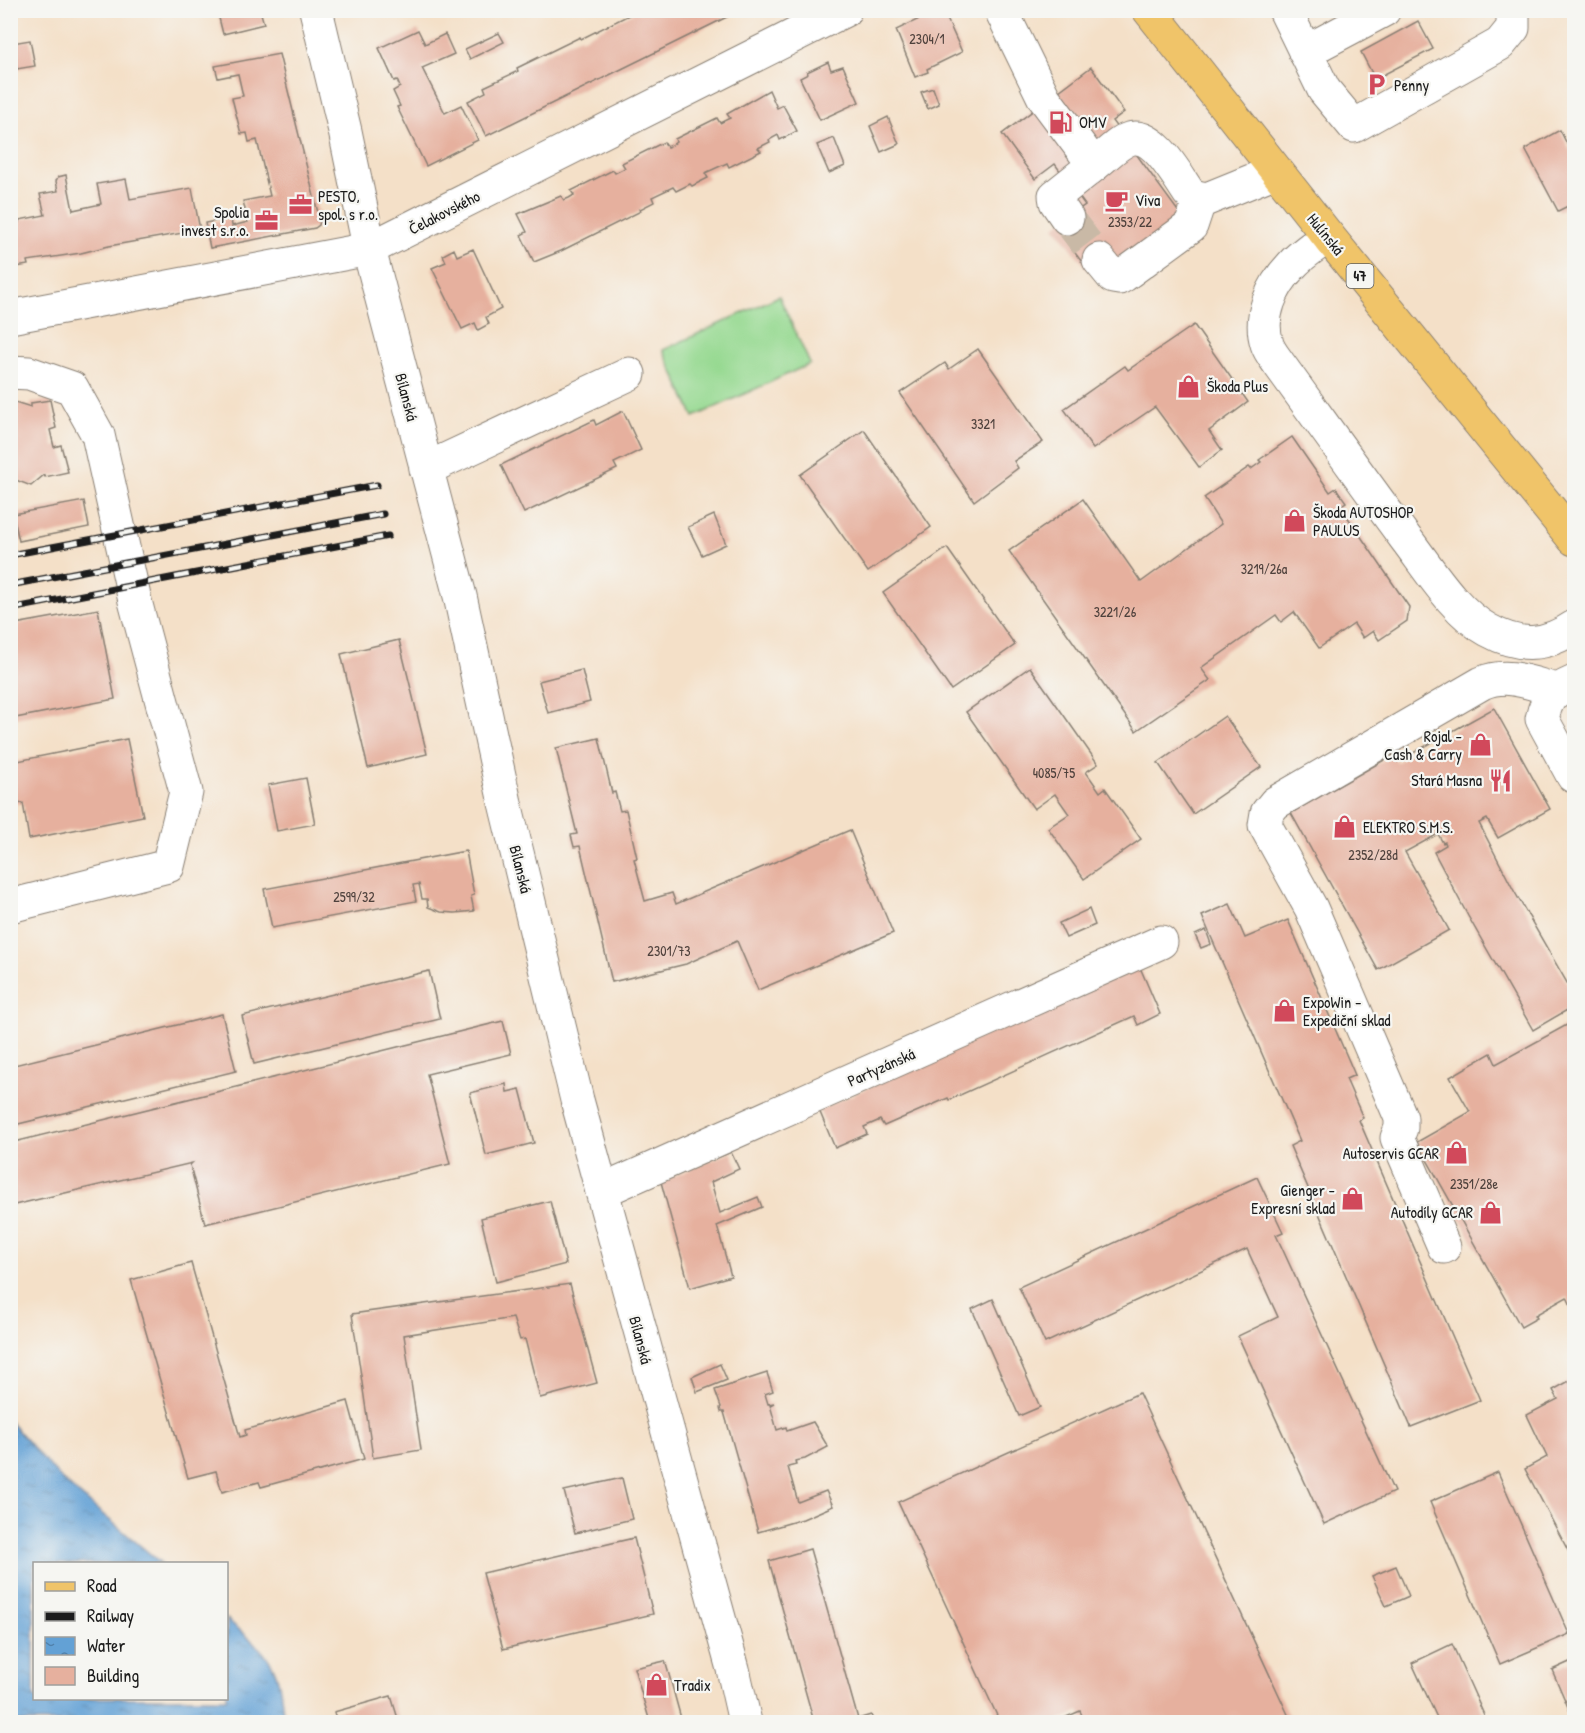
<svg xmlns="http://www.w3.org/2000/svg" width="1585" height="1733" font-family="'Patrick Hand',sans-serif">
  <defs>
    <pattern id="water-ripples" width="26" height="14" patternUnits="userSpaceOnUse" patternTransform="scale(1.5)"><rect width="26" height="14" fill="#63a1d5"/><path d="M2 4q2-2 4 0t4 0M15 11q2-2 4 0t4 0" fill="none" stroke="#5182ac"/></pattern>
  </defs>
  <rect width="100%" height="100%" fill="#f6f6f2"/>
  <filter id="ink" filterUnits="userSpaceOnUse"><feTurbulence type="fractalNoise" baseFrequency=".0167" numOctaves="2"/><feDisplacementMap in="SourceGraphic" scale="12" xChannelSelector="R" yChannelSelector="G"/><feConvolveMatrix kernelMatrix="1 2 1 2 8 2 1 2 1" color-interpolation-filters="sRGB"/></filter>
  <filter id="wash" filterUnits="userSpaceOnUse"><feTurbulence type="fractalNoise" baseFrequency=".008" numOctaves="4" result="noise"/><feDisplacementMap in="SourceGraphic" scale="24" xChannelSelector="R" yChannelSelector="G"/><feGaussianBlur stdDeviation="1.35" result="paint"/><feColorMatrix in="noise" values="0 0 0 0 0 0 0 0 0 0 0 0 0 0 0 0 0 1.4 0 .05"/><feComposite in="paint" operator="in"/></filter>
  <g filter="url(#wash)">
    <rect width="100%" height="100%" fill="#f4e0c8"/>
    <!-- pitch -->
    <path fill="#96d991" stroke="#597a56" stroke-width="1.5" d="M779 296 810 364 694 417 663 350Z"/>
    <!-- water -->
    <path fill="url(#water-ripples)" stroke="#405e78" stroke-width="1.5" d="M10 1422 63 1481 161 1563 34 1564V1698H226L227 1619C241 1632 260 1645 271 1663 281 1679 282 1704 284 1722H11Z"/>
    <g id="blocks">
      <!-- building -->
      <g fill="#e6b09e">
        <path d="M217 10H260L264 24 223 34Z"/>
        <path d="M631 10H741L486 136 468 101 486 92 484 87 518 71 517 68 580 37 581 39 633 13Z"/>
        <path d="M938 10H943L962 52 927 69 928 72 915 77 896 30Z"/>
        <path d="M1418 21 1433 49 1375 79 1361 52Z"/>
        <path d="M418 30 425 44 445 34 454 54 422 68 445 113 461 105 478 140 426 166 397 107 400 106 393 91 400 87 397 80 394 81 379 48Z"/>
        <path d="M499 33 504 42 470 59 465 49Z"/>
        <path d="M30 40 35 66 17 69 12 43Z"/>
        <path d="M279 54 320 221 319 225 315 228 210 248 205 223 231 218 232 226 248 222 243 201 270 196 257 140 249 142 247 133 241 134 232 98 243 96 238 74 218 78 215 66Z"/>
        <path d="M828 62 831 70 843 66 859 102 820 120 800 78 808 74 807 72Z"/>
        <path d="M1091 67 1124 112 1112 121 1183 218 1117 267 1087 269 1055 226 1085 205 1055 164 1035 179 1002 134Z"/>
        <path d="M933 88 939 104 928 109 921 92Z"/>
        <path d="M769 90 777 108 783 105 797 131 780 140 778 135 769 140 770 142 758 148 761 151 729 167 727 163 705 173 708 178 692 186 690 184 676 191 673 187 652 197 654 202 640 209 641 211 561 251 534 262 521 235 527 232 518 214 561 196 564 200 569 198 574 195 571 191 613 170 615 173 625 168 622 163 664 142 667 147 672 145 676 142 675 139 717 118 720 123 730 118 727 114Z"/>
        <path d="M888 117 899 144 881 152 870 126Z"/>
        <path d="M1560 130 1574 158V203L1558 211 1525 149Z"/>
        <path d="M834 138 845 166 829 173 817 145Z"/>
        <path d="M66 175 73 210 101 204 97 184 126 179 130 199 192 188 200 230 109 246 81 253 27 261 28 265 10 268V224L19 222V220L45 215 40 194 58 191 56 181 58 177Z"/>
        <path d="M454 249 457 256 473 249 501 309 486 317 489 324 478 330 475 323 462 329 432 268 446 262 443 255Z"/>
        <path d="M1194 325 1248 402 1209 431 1222 450 1199 467 1155 407 1093 449 1064 409 1125 366 1128 370Z"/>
        <path d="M978 349 1043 442 1014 461 1018 468 974 501 900 393 945 363 949 369Z"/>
        <path d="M50 400 56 428 50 430 54 447 61 445 68 472 45 477 44 475 31 486 16 480 10 485V406L15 402 31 407V403Z"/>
        <path d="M623 411 641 450 614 463 617 469 524 513 501 465 594 420 596 425Z"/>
        <path d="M864 430 931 527 868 572 800 475Z"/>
        <path d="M1292 437 1330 492 1336 488 1346 502 1340 506 1409 607 1407 621 1379 640 1373 631 1363 638 1354 624 1319 648 1294 612 1281 622 1276 615 1201 668 1210 680 1136 731 1009 551 1083 499 1141 582 1221 524 1204 498 1249 467 1251 469 1261 462 1259 460Z"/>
        <path d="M84 501 89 527 19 541 13 514Z"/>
        <path d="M714 515 726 544 702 555 688 527Z"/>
        <path d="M947 548 1015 645 951 690 883 593Z"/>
        <path d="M98 609 115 699 10 719V625Z"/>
        <path d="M399 640 427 754 368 768 341 654Z"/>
        <path d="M1030 667 1098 764 1086 772 1100 792 1105 788 1141 839 1084 879 1048 828 1069 814 1055 794 1034 809 966 712Z"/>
        <path d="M582 670 590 702 548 713 539 681Z"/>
        <path d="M1494 708 1550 809 1498 838 1487 819 1479 823 1513 889 1574 995V1006L1533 1030 1468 916 1434 852 1446 845 1445 842 1443 843 1438 834 1405 852 1449 930 1378 970 1291 813 1393 755 1397 762Z"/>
        <path d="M1225 716 1261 767 1193 814 1158 763Z"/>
        <path d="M599 738 612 793 615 792 620 811 626 810 637 858 634 859 645 901 672 893 676 904 850 830 893 933 758 990 737 941 686 964 612 982 580 846 574 847 571 835 577 834 556 748Z"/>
        <path d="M127 739 143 816 29 839 23 803 10 805V755L13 762Z"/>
        <path d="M306 778 315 824 277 831 268 785Z"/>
        <path d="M466 851 474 895 471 896 474 911 455 913 441 912 428 907 427 899H422L419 884 413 885 416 901 272 928 264 889Z"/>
        <path d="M1230 904 1245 938 1288 920 1355 1075 1346 1079 1363 1118 1359 1120 1480 1400 1411 1427 1290 1146 1300 1141 1202 916Z"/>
        <path d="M1089 909 1095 925 1066 938 1059 923Z"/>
        <path d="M1206 930 1211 944 1201 948 1195 935Z"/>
        <path d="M1139 965 1160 1014 1138 1025 1134 1016 949 1100 948 1098 884 1126 880 1120 864 1127 867 1134 835 1148 819 1110Z"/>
        <path d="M429 971 440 1019 254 1064 242 1016Z"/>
        <path d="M222 1014 236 1071 10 1126V1066Z"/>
        <path d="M503 1021 511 1054 427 1074 450 1164 205 1224 190 1165 192 1163 10 1206V1143Z"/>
        <path d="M1574 1021V1312L1567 1297 1535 1315 1537 1318 1521 1327 1417 1142 1470 1112 1450 1077 1491 1053 1496 1064Z"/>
        <path d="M506 1084 507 1092 520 1089 534 1143 486 1155 470 1093Z"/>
        <path d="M731 1152 739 1169 711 1182 720 1213 758 1197 762 1207 717 1226 731 1276 690 1288 661 1182Z"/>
        <path d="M1257 1177 1283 1232 1276 1235 1394 1492 1324 1524 1238 1336 1278 1317 1247 1249 1045 1343 1019 1287Z"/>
        <path d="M550 1201 566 1264 496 1282 481 1218Z"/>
        <path d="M191 1263 240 1437 246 1435 245 1430 348 1401 364 1459 261 1487 259 1482 222 1492 216 1471 188 1478 131 1280Z"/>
        <path d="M570 1284 597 1383 540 1398 525 1339 520 1340 513 1318 404 1335 421 1450 373 1458 352 1314Z"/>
        <path d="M993 1299 1040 1407 1019 1416 972 1309Z"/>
        <path d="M720 1364 727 1380 697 1392 692 1377Z"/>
        <path d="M767 1373 773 1391 765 1394 768 1404 774 1403 770 1405 777 1430 786 1427 787 1431 813 1422 828 1447 805 1459 795 1461 796 1465 788 1467 798 1502 826 1491 833 1506 803 1519 758 1532 724 1412H721L720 1408 721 1407 715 1390Z"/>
        <path d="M1569 1381 1574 1391V1562L1525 1469 1547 1457 1527 1415 1558 1399 1553 1390Z"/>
        <path d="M1139 1393 1291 1721 1288 1722H1085L1080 1711 1055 1722H1000L898 1502Z"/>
        <path d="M1498 1472 1569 1634 1500 1664 1430 1502Z"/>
        <path d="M622 1478 632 1519 575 1533 564 1491Z"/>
        <path d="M634 1538 653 1614 503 1649 483 1573Z"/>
        <path d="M810 1549 858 1719 871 1715 874 1722H814L769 1561Z"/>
        <path d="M1396 1566 1409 1596 1386 1606 1372 1576Z"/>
        <path d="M1452 1644 1485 1717 1472 1722H1439L1412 1663Z"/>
        <path d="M1574 1660V1721L1552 1670Z"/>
        <path d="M665 1661 668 1671 682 1722H650L634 1668Z"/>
        <path d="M391 1696 399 1722H337L334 1712Z"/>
      </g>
    </g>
  </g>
  <g filter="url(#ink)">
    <use href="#blocks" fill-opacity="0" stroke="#887e72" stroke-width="1.5"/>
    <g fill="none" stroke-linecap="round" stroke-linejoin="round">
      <!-- minor-tunnel -->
      <path stroke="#c9b9a6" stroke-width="33" stroke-dasharray="33 16" stroke-linecap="butt" d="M1067 218 1099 260"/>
      <defs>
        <g id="minor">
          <path d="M316 10 345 131 372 261 460 596 505 803 577 1100 733 1669 745 1722"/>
          <path d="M1001 10 1044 98 1094 165C1105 157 1117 143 1129 139 1154 131 1177 176 1189 193L1196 197 1207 199 1276 171"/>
          <path d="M1285 10 1324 90 1354 126 1500 44 1513 28V10"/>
          <path d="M1305 52 1384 10"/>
          <path d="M1067 218 1056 202 1055 196 1094 165"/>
          <path d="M1328 236C1316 245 1301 254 1291 266 1272 286 1258 316 1267 344 1269 351 1275 358 1279 364 1321 422 1363 481 1406 539 1429 569 1455 612 1488 630 1520 648 1546 646 1574 627"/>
          <path d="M1099 260 1113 277 1119 278 1124 275 1191 226 1197 208 1196 197"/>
          <path d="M10 317 369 249 845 10"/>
          <path d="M10 372 29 373 72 388 98 435 135 601 186 792 168 866 10 906"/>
          <path d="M426 469 629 374"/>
          <path d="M1573 776 1542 719C1547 696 1553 691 1574 682"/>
          <path d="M602 1191 1161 942"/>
          <path d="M1444 1247 1397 1138 1401 1128V1118L1311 908 1265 825 1267 813 1275 803 1482 683C1508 672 1530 683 1556 690"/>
        </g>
        <path id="major" d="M1149 10 1328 236 1574 539"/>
      </defs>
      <!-- minor casing -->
      <use href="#minor" stroke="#887e72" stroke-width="35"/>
      <!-- major casing -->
      <use href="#major" stroke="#887e72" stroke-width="35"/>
      <!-- minor -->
      <use href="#minor" stroke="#fff" stroke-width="33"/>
      <!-- major -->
      <use href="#major" stroke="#f0c469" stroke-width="33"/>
      <defs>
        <g id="rail">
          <path d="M10 555 377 485"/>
          <path d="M10 585 383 514"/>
          <path d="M10 609 388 536"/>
        </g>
      </defs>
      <!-- rail casing -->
      <use href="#rail" stroke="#1c1c1c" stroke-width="7"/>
      <!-- rail -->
      <use href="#rail" stroke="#f6f6f2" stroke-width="4.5" stroke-dasharray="14" stroke-linecap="butt"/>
    </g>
  </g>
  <!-- icons -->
  <defs>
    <symbol id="parking-bare" viewBox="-9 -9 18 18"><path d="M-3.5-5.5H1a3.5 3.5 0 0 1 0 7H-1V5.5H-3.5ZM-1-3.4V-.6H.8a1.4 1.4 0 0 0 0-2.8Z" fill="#d1495b" stroke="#f6f6f2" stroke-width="2.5" paint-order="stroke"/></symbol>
    <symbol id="fuel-bare" viewBox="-9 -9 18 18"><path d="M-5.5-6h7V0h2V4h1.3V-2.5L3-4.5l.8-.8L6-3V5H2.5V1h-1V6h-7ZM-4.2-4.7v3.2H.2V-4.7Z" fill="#d1495b" stroke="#f6f6f2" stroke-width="2.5" paint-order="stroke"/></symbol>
    <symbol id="cafe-bare" viewBox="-9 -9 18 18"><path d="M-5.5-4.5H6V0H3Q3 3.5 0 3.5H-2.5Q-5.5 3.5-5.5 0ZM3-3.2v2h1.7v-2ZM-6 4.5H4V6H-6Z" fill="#d1495b" stroke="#f6f6f2" stroke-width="2.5" paint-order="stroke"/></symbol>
    <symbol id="office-bare" viewBox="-9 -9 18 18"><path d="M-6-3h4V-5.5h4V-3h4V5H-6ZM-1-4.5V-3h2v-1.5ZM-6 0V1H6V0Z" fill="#d1495b" stroke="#f6f6f2" stroke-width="2.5" paint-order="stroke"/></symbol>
    <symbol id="shop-bare" viewBox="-9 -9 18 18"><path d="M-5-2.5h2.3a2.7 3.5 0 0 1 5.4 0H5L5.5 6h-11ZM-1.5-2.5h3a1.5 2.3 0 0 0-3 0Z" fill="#d1495b" stroke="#f6f6f2" stroke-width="2.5" paint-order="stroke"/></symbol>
    <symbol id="restaurant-bare" viewBox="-9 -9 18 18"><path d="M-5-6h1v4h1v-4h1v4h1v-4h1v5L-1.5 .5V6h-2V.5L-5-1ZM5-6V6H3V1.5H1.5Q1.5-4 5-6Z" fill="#d1495b" stroke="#f6f6f2" stroke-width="2.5" paint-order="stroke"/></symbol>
  </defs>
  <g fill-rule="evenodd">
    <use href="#parking-bare" x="1360" y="68" width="33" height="33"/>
    <use href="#fuel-bare" x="1044" y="106" width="33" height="33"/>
    <use href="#cafe-bare" x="1100" y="184" width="33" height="33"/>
    <use href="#office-bare" x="284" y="188" width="33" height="33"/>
    <use href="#office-bare" x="250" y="204" width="33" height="33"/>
    <use href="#shop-bare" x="1172" y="370" width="33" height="33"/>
    <use href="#shop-bare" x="1278" y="504" width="33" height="33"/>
    <use href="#shop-bare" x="1464" y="728" width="33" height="33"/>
    <use href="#restaurant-bare" x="1484" y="764" width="33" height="33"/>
    <use href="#shop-bare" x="1328" y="810" width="33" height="33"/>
    <use href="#shop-bare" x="1268" y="994" width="33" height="33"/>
    <use href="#shop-bare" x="1440" y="1136" width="33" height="33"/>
    <use href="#shop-bare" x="1336" y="1182" width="33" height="33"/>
    <use href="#shop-bare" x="1474" y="1196" width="33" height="33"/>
    <use href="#shop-bare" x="640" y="1668" width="33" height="33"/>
  </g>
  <g text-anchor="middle" stroke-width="4.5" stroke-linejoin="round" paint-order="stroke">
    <!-- number labels -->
    <g font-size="14" fill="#4e413c">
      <text x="927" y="44">2304/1</text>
      <text x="1130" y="227">2353/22</text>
      <text x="983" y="429">3321</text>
      <text x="1264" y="574">3219/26a</text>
      <text x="1115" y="617">3221/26</text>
      <text x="1054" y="778">4085/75</text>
      <text x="1373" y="860">2352/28d</text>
      <text x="354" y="902">2599/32</text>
      <text x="669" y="956">2301/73</text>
      <text x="1474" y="1189">2351/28e</text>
    </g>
    <!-- shield labels -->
    <rect fill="#f6f6f2" stroke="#5d5d5c" stroke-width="1.5" x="1346.5" y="264" width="27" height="24" rx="4.5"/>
    <g font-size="15" font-weight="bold" fill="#1c1c1c">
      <text x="1360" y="281">47</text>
    </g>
    <!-- poi labels -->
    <g font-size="16" fill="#1c1c1c" stroke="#f6f6f2" text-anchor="start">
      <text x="1394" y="91">Penny</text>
      <text x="1079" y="128">OMV</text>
      <text x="318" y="202">PESTO,<tspan x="318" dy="18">spol. s r.o.</tspan></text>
      <text x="1135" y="206">Viva</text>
      <text x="249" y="218" text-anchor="end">Spolia<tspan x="249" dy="18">invest s.r.o.</tspan></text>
      <text x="1207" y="392">Škoda Plus</text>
      <text x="1313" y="518">Škoda AUTOSHOP<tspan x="1313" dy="18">PAULUS</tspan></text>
      <text x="1462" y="742" text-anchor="end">Rojal -<tspan x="1462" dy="18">Cash &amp; Carry</tspan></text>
      <text x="1482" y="786" text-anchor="end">Stará Masna</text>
      <text x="1363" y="833">ELEKTRO S.M.S.</text>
      <text x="1303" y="1008">ExpoWin -<tspan x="1303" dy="18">Expediční sklad</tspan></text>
      <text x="1439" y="1159" text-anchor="end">Autoservis GCAR</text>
      <text x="1335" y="1196" text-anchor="end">Gienger -<tspan x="1335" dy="18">Expresní sklad</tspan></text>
      <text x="1473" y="1218" text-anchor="end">Autodíly GCAR</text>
      <text x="674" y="1691">Tradix</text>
    </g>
    <!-- street labels -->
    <g font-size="16" fill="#1c1c1c" stroke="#f6f6f2">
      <text transform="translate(444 212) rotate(-27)" y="6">Čelakovského</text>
      <text transform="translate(1326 234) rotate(51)" y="6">Hulínská</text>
      <text transform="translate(407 397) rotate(75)" y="6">Bílanská</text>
      <text transform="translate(521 869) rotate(76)" y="6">Bílanská</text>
      <text transform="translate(881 1067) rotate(-24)" y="6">Partyzánská</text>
      <text transform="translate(641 1340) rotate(75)" y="6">Bílanská</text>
    </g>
  </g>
  <!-- margin -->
  <rect width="1585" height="1733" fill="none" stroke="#f6f6f2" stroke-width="36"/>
  <!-- legend -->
  <rect x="33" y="1562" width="195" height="138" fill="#f6f6f2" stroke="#9f9f9c" stroke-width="1.5"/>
  <rect x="45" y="1582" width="30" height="9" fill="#f0c469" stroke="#9f9f9c" stroke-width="1.5"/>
  <text x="87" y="1592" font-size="18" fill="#1c1c1c">Road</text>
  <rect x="45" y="1612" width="30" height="9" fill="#1c1c1c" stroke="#9f9f9c" stroke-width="1.5"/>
  <text x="87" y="1622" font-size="18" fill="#1c1c1c">Railway</text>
  <rect x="45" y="1637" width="30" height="18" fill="url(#water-ripples)" stroke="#9f9f9c" stroke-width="1.5"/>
  <text x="87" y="1652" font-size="18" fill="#1c1c1c">Water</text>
  <rect x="45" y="1667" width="30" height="18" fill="#e6b09e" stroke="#9f9f9c" stroke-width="1.5"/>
  <text x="87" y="1682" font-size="18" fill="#1c1c1c">Building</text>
</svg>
